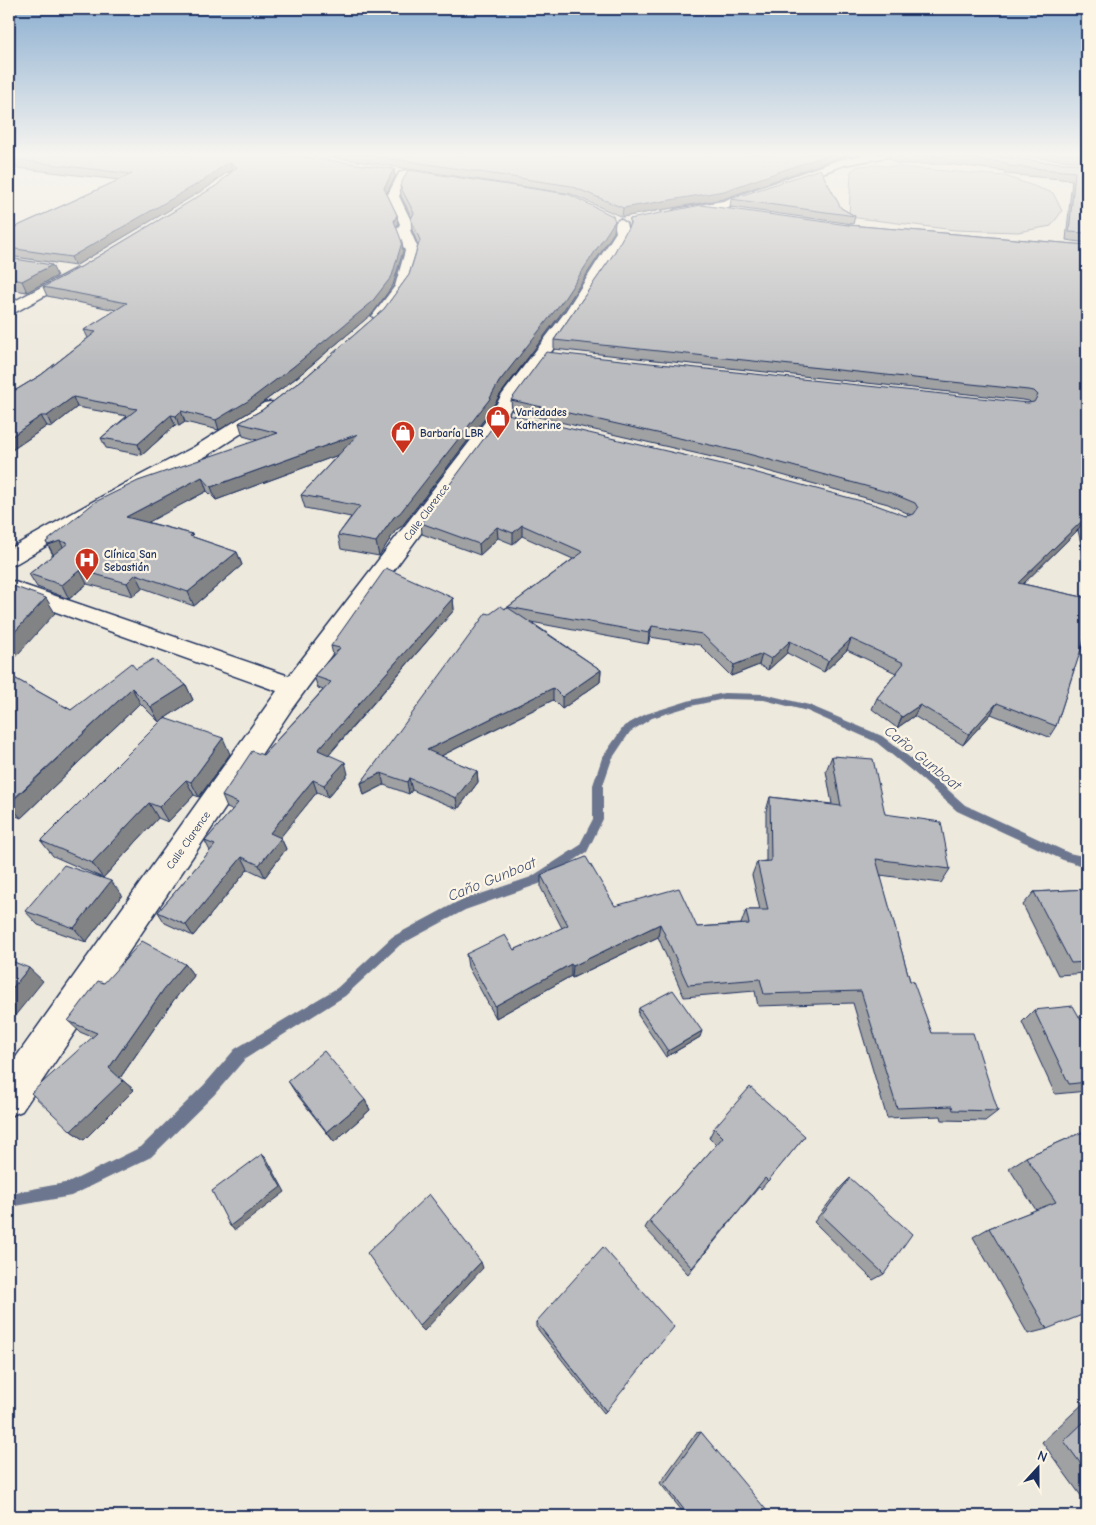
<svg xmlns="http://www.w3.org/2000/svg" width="1096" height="1525" font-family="'Comic Neue',sans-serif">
  <rect width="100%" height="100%" fill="#eee9dd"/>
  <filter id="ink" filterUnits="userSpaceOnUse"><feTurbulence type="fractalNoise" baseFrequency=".02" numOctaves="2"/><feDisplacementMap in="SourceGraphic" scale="10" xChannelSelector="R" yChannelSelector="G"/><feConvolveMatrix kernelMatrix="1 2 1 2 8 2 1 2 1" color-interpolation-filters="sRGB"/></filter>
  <g filter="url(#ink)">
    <!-- green -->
    <path fill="#cfcdca" stroke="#757e94" d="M874 165 1005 176 1053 193 1062 211 1051 226 1018 232 955 230 849 217 851 171 858 166Z"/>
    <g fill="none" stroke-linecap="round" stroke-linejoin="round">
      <!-- stream -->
      <path fill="#6c778f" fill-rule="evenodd" d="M724 693 764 694 809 705 882 736 926 770 965 805 1069 853 1087 857V867L1063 860 957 811 918 776 876 742 807 711 764 700 724 699 691 706 652 718 630 732 612 759 603 785V819L587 852 539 884 465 910 400 945 345 996 245 1059 214 1095 151 1157 71 1196 16 1206 9 1204V1190L16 1192 70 1182 141 1147 204 1085 235 1049 337 988 392 937 457 902 531 877 579 846 593 819V785L602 758 624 726 646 714 691 700Z"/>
      <defs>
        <g id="minor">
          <path d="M869 154H892L887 157 844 165 730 207 676 217 670 213 676 209 723 201 838 160Z"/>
          <path d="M405 170 411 173 399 196 413 225 410 230 419 251 409 286 385 319H375L372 316 395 286 405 251 397 229 400 224 387 196 399 173Z"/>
          <path d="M620 219 626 223 628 232 579 314 515 401 505 419 293 707 22 1111 9 1116V1067L277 691 9 595V580L289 676 491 414 501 396 565 312 616 232 614 223Z"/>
          <path d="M77 268 84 272 82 275 14 313 9 314V304Z"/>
          <path d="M270 402 276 403 279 407 276 411 208 455 138 492 17 563 9 565V549L124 484 194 447 264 403Z"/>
        </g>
      </defs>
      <!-- minor casing -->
      <use href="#minor" stroke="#1b2f5e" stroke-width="3"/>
      <!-- minor -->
      <use href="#minor" fill="#fcf5e5" fill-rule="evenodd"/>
    </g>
    <!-- wall -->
    <g fill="#a0a1a3" stroke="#1b2f5e">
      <path d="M9 154 394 169 395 177 387 194 397 215 398 224 396 227 403 251 393 285 373 313 296 378 251 411 219 430 185 422 179 426 175 425 142 455 106 448 101 438 127 416 77 407 52 427 47 426 12 450 9 449V388L16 390 41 375 88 338 84 330 116 310 47 296 43 287 79 268 216 186 232 171 226 173 208 187 75 266 9 256V230L119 180 9 167Z"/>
      <path d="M304 154H853L841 157 723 199 622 217 571 194 344 159Z"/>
      <path d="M890 154H979L1042 162 1087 164V243L1066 240 1072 180 1005 174V171L948 164H897L889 158Z"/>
      <path d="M990 154H1087V163V162Z"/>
      <path d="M400 186 615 221 614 232 563 311 500 395 489 413 402 526 396 530 379 556 341 549 338 535 351 517 305 508 301 495 338 455 216 500 207 491 147 522 192 534 193 537 237 552 242 565 194 606 143 588 133 596 87 584 69 599 37 587 29 574 53 555 46 542 257 440 243 436 239 423 262 410 307 376 384 309 409 275 418 245 412 230 411 219 412 218 401 196Z"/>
      <path d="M731 199 841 208 855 216 853 224 730 207Z"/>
      <path d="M630 219 848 225 1087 245V561L1084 557 1078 530 1023 584 1087 598V650L1084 639 1074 670 1056 726 1049 737 991 714 963 745 914 716 897 728 872 709 877 698 896 673 847 650 824 672 787 653 768 670 759 665 731 676 700 645 650 637 648 644 531 622 601 670 600 682 562 709 553 700 441 756 477 771 478 782 458 809 412 790 409 794 384 785 364 795 361 783 490 614 508 607 573 559 522 536 513 544 498 538 480 555 422 534 421 523 906 516 911 515 888 504 738 463 512 411 511 400 1031 403 1029 401 1023 400 554 349V340L613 255 629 226Z"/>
      <path d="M9 258 57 276 27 292 9 289Z"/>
      <path d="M453 598 454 610 329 755 348 774 328 797 317 792 280 837 281 838 286 849 265 877 248 869 193 936 165 923 158 912 210 851 205 841 232 810 227 808 222 796 263 755 323 690 318 688 314 676 333 655 331 646Z"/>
      <path d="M136 669 186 685 193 700 165 718 230 754 199 797 194 795 168 822 158 818 103 878 53 856 41 841 163 720 159 722 140 703 21 818 9 813V675L71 710Z"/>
      <path d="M832 756 885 814 950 869 941 883 880 875 910 981 932 1033 998 1111 985 1121 942 1120 941 1116 887 1118 853 1003 758 1006 755 991 684 997 658 937 572 978 571 976 496 1018 468 967 466 954 514 950 562 928 541 888V875L615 906 697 927 741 924 746 910H760L752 875 757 862 766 861V811L770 797 832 804 826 771Z"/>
      <path d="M1087 775V806L1086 777Z"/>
      <path d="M1087 889V973L1058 975 1023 905 1034 892Z"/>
      <path d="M122 895 86 942 38 925 25 911Z"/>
      <path d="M185 964 194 976 173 1001 120 1078 134 1090 84 1140 71 1131 92 1037 80 1032 68 1021 104 983Z"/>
      <path d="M639 1008 700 1037 666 1057 638 1015Z"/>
      <path d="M1034 1010 1081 1020H1087V1091L1055 1094 1022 1022Z"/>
      <path d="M288 1081 365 1100 370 1110 334 1142 295 1092Z"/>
      <path d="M714 1128 805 1136 761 1189 759 1187 688 1274 645 1228 649 1221 716 1145 709 1138Z"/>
      <path d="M1087 1130 1047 1329 1028 1334 973 1237 989 1228 1036 1210 1009 1168 1026 1157Z"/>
      <path d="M850 1178 884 1274 873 1280 814 1222 841 1187Z"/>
      <path d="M536 1322 606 1411 604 1413 536 1327Z"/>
      <path d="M1087 1400V1504L1042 1442Z"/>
      <path d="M701 1432 764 1516H686L660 1483 696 1433Z"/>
    </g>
    <!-- shaded-wall -->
    <g fill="#828385" stroke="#1b2f5e">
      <path d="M830 154H853L841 157 723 199 622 217 623 208Z"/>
      <path d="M230 163 232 171 226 173 208 187 75 266 71 257 224 165Z"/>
      <path d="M394 169 395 177 385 197 384 188Z"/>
      <path d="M397 215 398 224 395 230 394 221Z"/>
      <path d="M615 221 614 232 563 311 500 395 489 413 402 526 396 530 379 556 376 542 394 517 499 382Z"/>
      <path d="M402 242 403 251 393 285 373 313 296 378 251 411 219 430 216 420Z"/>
      <path d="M52 265 57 276 27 292 22 281Z"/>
      <path d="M73 397 77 407 52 427 47 416Z"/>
      <path d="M181 411 185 422 179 426 176 416Z"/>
      <path d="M171 415 175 425 142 455 138 444Z"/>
      <path d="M41 416 47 426 12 450 9 443V438Z"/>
      <path d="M358 434 360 447 216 500 211 487Z"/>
      <path d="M202 477 207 491 132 531 126 517Z"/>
      <path d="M1084 519 1078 530 1013 594 1018 583Z"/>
      <path d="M522 525V536L513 544V533Z"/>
      <path d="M497 527 498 538 480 555 479 544Z"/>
      <path d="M60 541 67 555 56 559 48 545Z"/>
      <path d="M237 552 242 565 194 606 188 592Z"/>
      <path d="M80 570 87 584 69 599 62 585Z"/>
      <path d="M136 574 143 588 133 596 127 583Z"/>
      <path d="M46 598 55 613 9 664V638Z"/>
      <path d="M453 598 454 610 322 762 318 750Z"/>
      <path d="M652 626 650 637 648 644 649 633Z"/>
      <path d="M851 639 847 650 824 672 828 661Z"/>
      <path d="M790 641 787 653 768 670 771 659Z"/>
      <path d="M762 654 759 665 731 676 734 665Z"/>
      <path d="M601 670 600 682 562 709V697Z"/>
      <path d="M186 685 193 700 159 722 151 707Z"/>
      <path d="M132 688 140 703 21 818 9 804Z"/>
      <path d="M553 688V700L429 762 427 750Z"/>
      <path d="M997 703 991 714 963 745 969 734Z"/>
      <path d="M920 705 914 716 897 728 902 717Z"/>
      <path d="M223 738 230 754 199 797 191 782Z"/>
      <path d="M345 762 348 774 328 797 324 785Z"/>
      <path d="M477 771 478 782 458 809 456 798Z"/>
      <path d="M381 773 384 785 364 795 361 783Z"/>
      <path d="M409 778 412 790 409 794 407 782Z"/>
      <path d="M186 780 194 795 168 822 159 807Z"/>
      <path d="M313 780 317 792 275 844 270 833Z"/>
      <path d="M149 803 158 818 103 878 92 863Z"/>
      <path d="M281 838 286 849 265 877 259 865Z"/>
      <path d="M242 857 248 869 193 936 186 925Z"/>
      <path d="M111 881 122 895 86 942 74 928Z"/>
      <path d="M660 924 658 937 572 978 573 966Z"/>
      <path d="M185 964 194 976 173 1001 120 1078 134 1090 84 1140 71 1131 109 1068 164 989Z"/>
      <path d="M571 964V976L496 1018 495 1006Z"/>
      <path d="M29 968 43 981 9 1023V992Z"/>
      <path d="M702 1031 700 1037 666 1057 668 1051Z"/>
      <path d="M365 1100 370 1110 334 1142 327 1132Z"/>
      <path d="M262 1154 267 1159 285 1192 235 1230 230 1226Z"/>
      <path d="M481 1262 483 1268 424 1331 419 1326Z"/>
    </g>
    <!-- building -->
    <g fill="#babbbe" stroke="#1b2f5e">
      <path d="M9 154H282L394 169 384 188 397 215 394 221 402 242 392 276 371 303 293 367 248 401 216 420 181 411 176 416 171 415 138 444 101 438 137 409 73 397 47 416H41L9 438V388L16 390 41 375 96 332 84 330 127 303 43 287 79 268 216 186 237 167 230 163 224 165 206 179 71 257 9 248V230L132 174 9 159Z"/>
      <path d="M361 154H830L724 191 623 208 571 186Z"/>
      <path d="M896 154H979L1042 162 1087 164V233L1069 232 1075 172 1008 166 1007 163 950 156H899Z"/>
      <path d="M820 169 841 208 855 216 731 199Z"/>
      <path d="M408 170 568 194 613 216 615 221 564 299 499 382 489 400 400 513 394 517 376 542 338 535 360 506 301 495 358 434 211 487 202 477 126 517 192 534 190 536 237 552 188 592 136 574 127 583 80 570 62 585 29 574 68 543 60 541 48 545 46 542 95 502 138 481 278 433 239 423 262 410 307 376 384 309 409 275 420 240 411 219 414 213 400 186Z"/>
      <path d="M701 205 848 225 1087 245V531L1084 519 1018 583 1087 598V631L1075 668 1072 670H1074L1056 726 997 703 969 734 920 705 902 717 877 698 904 663 851 639 828 661 790 641 771 659 762 654 734 665 702 634 652 626 649 633 508 607 583 552 522 525 513 533 497 527 479 544 421 523 503 413 735 467 876 505 906 516 914 514 918 508 915 503 891 493 741 452 511 400 546 352 1028 403 1034 402 1038 395 1034 391 1028 390 554 340 613 255 630 224V219Z"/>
      <path d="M9 258 52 265 22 281 9 278Z"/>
      <path d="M386 568 453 598 318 750 345 762 324 785 313 780 270 833 281 838 259 865 242 857 186 925 158 912 215 845 205 841 238 803 222 796 252 751 263 755 331 682 314 676 340 648 331 646Z"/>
      <path d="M10 585 46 598 9 638V587Z"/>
      <path d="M501 606 505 609 507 607 601 670 562 697 553 688 427 750 477 771 456 798 409 778 407 782 381 773 361 783 486 613 490 614Z"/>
      <path d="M153 659 186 685 151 707 132 688 9 803V675L71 710 131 663 136 669Z"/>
      <path d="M164 718 223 738 191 782 186 780 159 807 149 803 92 863 41 841Z"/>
      <path d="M832 756 873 759 885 814 941 822 950 869 876 859 910 981H913L932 1033H973L998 1111 953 1110 952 1106 897 1108 861 991 764 994 760 979 688 985 660 924 573 966 571 964 495 1006 466 954 505 935 514 950 568 925 541 875 586 857 615 906 679 888 697 927 749 924 746 910H768L757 862 771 861 770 797 841 806Z"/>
      <path d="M64 865 111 881 74 928 25 911Z"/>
      <path d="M1087 889V962L1071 963 1034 892Z"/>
      <path d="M142 941 185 964 164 989 109 1068 123 1081 71 1131 31 1093 97 1033 68 1021 98 981 104 983Z"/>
      <path d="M9 960 29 968 9 992Z"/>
      <path d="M673 990 702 1031 668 1051 639 1008Z"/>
      <path d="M1073 1006 1081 1020H1087V1082L1069 1084 1034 1010Z"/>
      <path d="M324 1051 365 1100 327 1132 288 1081Z"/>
      <path d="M750 1087 805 1136 768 1181 765 1178 692 1268 649 1221 723 1137 714 1128Z"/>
      <path d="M1087 1130V1313L1047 1329 989 1228 1056 1202 1026 1157Z"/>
      <path d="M262 1154 281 1187 230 1226 212 1191Z"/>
      <path d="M850 1178 912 1234 884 1274 822 1215Z"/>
      <path d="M429 1194 481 1262 419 1326 367 1253Z"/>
      <path d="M603 1247 674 1327 606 1411 536 1322Z"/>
      <path d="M1087 1419V1472L1064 1441Z"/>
      <path d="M701 1432 768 1512 764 1516H689L664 1484Z"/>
    </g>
  </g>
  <!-- sky -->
  <linearGradient id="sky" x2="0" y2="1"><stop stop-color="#8cafd1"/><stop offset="0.42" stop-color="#f7f5f0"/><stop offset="1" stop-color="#f7f5f0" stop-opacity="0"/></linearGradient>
  <rect width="1096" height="368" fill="url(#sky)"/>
  <!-- icons -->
  <defs>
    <symbol id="shop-pin" viewBox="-11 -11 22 30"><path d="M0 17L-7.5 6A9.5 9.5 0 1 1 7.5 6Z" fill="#c8321e" stroke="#fcf5e5"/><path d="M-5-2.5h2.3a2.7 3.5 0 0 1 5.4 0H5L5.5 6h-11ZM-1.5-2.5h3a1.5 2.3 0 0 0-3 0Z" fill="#fff"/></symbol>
    <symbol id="hospital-pin" viewBox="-11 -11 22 30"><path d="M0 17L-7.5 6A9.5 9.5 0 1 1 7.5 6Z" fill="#c8321e" stroke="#fcf5e5"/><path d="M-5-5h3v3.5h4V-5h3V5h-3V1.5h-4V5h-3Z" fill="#fff"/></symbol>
  </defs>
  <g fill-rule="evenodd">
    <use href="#shop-pin" x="484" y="404" width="28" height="38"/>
    <use href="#shop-pin" x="389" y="419" width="28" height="38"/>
    <use href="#hospital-pin" x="73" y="546" width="28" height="38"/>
  </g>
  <g text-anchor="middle" stroke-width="4.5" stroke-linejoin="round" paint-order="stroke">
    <!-- far-poi labels -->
    <g font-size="11" font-weight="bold" fill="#1b2f5e" stroke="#fcf5e5" text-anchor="start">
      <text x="516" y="416">Variedades<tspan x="516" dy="13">Katherine</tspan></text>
      <text x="420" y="437">Barbaría LBR</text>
      <text x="104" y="558">Clínica San<tspan x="104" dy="13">Sebastián</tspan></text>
    </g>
    <!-- far-street labels -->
    <g font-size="11" fill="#1b2f5e" stroke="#fcf5e5">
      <text transform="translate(426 512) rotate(-53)" y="4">Calle Clarence</text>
      <text transform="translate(188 840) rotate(-55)" y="4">Calle Clarence</text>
    </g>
    <!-- water labels -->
    <g font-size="15" font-style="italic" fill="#445376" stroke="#fcf5e5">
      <text transform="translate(923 758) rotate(39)" y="5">Caño Gunboat</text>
      <text transform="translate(492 879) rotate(-22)" y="5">Caño Gunboat</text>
    </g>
  </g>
  <!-- margin -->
  <rect width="1096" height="1525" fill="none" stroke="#fcf5e5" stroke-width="30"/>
  <rect x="15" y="15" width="1066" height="1495" fill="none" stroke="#1b2f5e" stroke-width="2" filter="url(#ink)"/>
  <!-- north arrow -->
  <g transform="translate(1038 1468) rotate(21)" stroke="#fcf5e5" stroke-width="4" paint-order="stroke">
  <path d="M0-4L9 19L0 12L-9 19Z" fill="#1b2f5e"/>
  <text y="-8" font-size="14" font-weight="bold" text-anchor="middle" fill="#1b2f5e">N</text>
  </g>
</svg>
